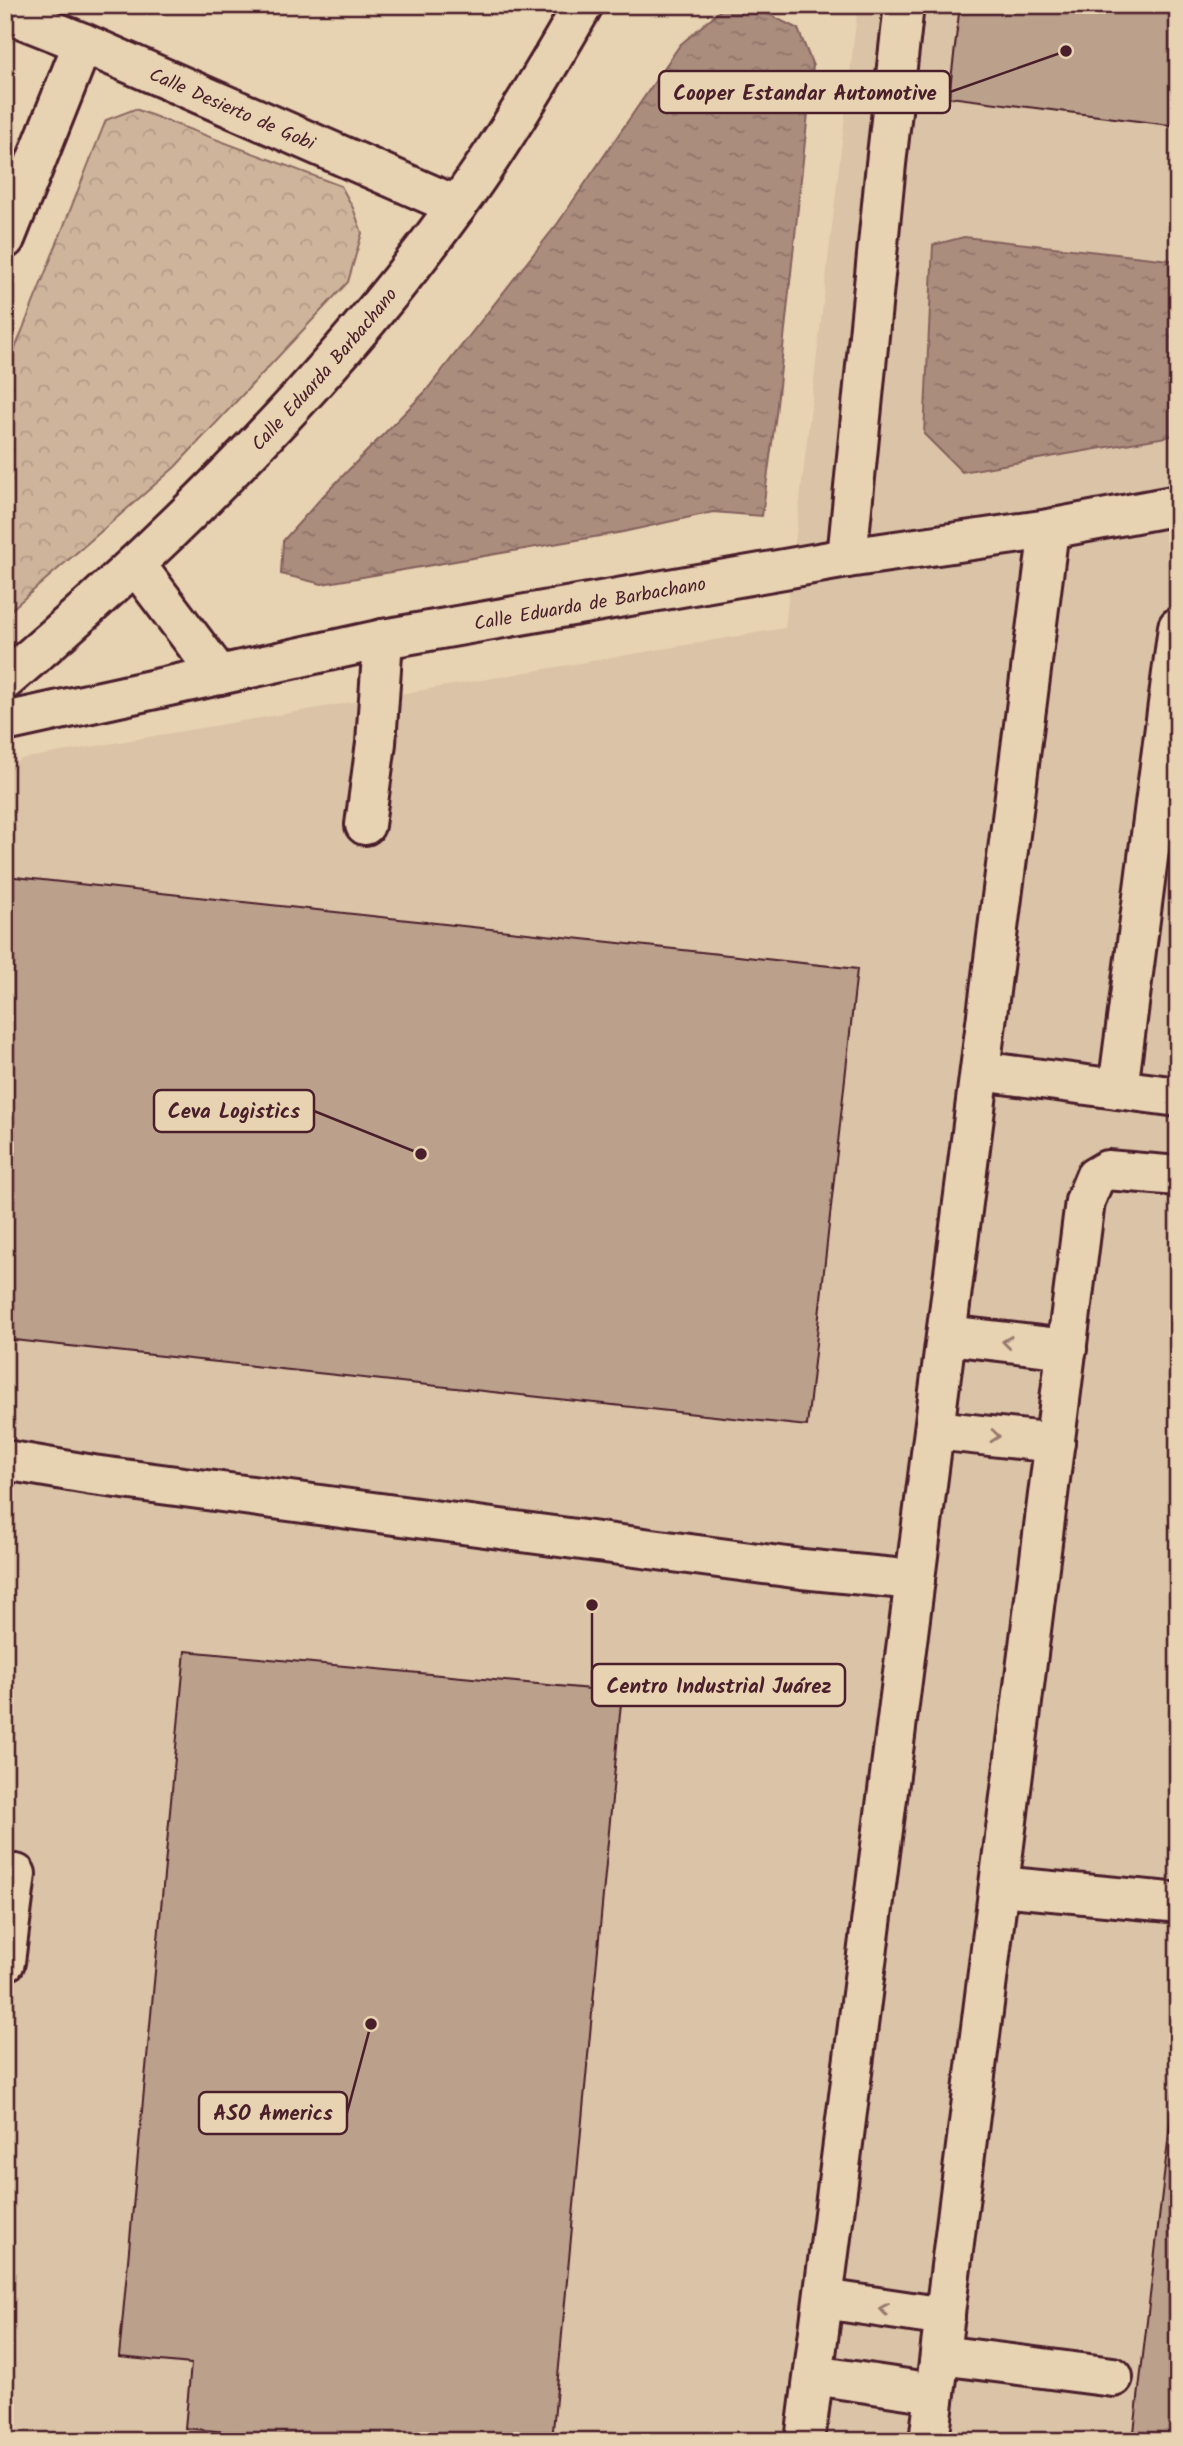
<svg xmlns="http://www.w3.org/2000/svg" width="1183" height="2446" font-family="Kalam,sans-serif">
  <defs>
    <pattern id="park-crowns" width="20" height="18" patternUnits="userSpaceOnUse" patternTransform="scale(1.75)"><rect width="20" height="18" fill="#ceb49b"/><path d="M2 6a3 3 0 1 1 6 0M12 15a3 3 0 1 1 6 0" fill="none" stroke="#b29a86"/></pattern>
    <pattern id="water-ripples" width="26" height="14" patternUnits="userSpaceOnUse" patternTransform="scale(1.75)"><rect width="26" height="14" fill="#ab8d7e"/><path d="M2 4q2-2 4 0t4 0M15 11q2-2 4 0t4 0" fill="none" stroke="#8d7367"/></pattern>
  </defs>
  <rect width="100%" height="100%" fill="#e7d2b1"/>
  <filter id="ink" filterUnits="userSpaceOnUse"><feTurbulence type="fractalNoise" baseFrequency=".0143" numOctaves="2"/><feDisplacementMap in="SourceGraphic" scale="14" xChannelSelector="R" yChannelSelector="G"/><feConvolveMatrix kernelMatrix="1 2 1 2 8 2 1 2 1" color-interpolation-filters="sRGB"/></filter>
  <g filter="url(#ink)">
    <!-- built -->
    <path fill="#dac3a6" d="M858 5H1178V2441H5V770L21 759 785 628Z"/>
    <!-- park -->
    <path fill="url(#park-crowns)" stroke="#8c6a63" stroke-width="2" d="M135 109 341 186 353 208 362 233 348 282 175 467 5 615V374L106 120Z"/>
    <!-- water -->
    <g fill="url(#water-ripples)" stroke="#84615d" stroke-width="2">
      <path d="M724 7H754L798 29 813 66 776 414 762 516 713 512 623 532 322 584 281 574 283 541 323 496 425 392 558 223 680 45Z"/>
      <path d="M964 237 1178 261V435L962 472 924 434 933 245Z"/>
    </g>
    <!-- building -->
    <g fill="#bba08c" stroke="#4a1f2b" stroke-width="2">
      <path d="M960 5H1178V126L949 97Z"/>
      <path d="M6 876 857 969 807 1426 5 1339Z"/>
      <path d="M185 1651 622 1692 552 2441H316L185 2428 191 2364 119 2357Z"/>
      <path d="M1178 2056V2441H1133Z"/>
    </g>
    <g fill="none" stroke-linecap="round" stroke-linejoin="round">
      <defs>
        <g id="minor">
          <path id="s1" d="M5 12 83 43 457 206"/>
          <path d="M5 239 83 43"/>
          <path d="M847 558 886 164 904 5"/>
          <path d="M136 565 219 675"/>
          <path id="s2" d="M5 680C171 539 328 383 456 207 503 143 544 74 583 5"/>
          <path id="s3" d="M5 722 383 639 847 558 1049 529 1178 505"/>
          <path d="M365 825 376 743 383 639"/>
          <path d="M980 1071 1178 1097"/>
          <path d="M1118 1089 1178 627"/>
          <path d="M947 1335 1067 1349"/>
          <path d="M935 1430 1055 1443"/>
          <path d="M5 1460 93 1475 802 1569 915 1580"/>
          <path d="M999 1886 1170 1902"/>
          <path d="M5 1962 16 1874"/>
          <path d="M824 2299 945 2317"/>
          <path d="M940 2355 1113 2377"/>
          <path d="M814 2375 934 2393"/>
          <path d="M805 2441 1049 529"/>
          <path d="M929 2441 1085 1201 1095 1177 1107 1170 1178 1176"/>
        </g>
      </defs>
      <!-- minor casing -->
      <use href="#minor" stroke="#4a1f2b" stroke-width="44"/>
      <!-- minor -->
      <use href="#minor" stroke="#e7d2b1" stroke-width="38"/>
    </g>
    <!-- one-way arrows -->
    <defs><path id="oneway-chevron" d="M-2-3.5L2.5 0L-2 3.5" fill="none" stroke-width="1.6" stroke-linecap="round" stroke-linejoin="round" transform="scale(1.75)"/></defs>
    <g stroke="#98786e">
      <use href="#oneway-chevron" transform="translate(1007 1342) rotate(-173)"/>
      <use href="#oneway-chevron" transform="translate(995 1436) rotate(5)"/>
      <use href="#oneway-chevron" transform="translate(884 2309) rotate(-171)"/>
    </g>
  </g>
  <g text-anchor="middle" stroke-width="7" stroke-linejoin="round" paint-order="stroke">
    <!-- street labels -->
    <g font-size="19" fill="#4a1f2b" stroke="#e7d2b1">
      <text dy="7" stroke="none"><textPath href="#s1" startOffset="247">Calle Desierto de Gobi</textPath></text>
      <text dy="7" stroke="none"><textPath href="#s2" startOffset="446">Calle Eduarda Barbachano</textPath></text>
      <text dy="7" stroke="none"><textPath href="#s3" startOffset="597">Calle Eduarda de Barbachano</textPath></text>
    </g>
  </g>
  <!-- callouts -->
  <path fill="none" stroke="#4a1f2b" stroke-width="2.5" d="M1066 51L950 92M421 1154L314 1111M592 1605L592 1685M371 2024L347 2113"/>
  <g fill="#4a1f2b" stroke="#e7d2b1" stroke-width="2.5">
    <circle cx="1066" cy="51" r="7"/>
    <circle cx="421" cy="1154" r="7"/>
    <circle cx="592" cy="1605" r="7"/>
    <circle cx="371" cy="2024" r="7"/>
  </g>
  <g fill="#e7d2b1" stroke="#4a1f2b" stroke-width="2.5">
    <rect x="659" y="71" width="291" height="42" rx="7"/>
    <rect x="154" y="1090" width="160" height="42" rx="7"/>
    <rect x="592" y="1664" width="253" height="42" rx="7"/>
    <rect x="199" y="2092" width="148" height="42" rx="7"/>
  </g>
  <g font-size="21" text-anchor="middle" font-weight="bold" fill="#4a1f2b">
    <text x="805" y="100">Cooper Estandar Automotive</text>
    <text x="234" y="1118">Ceva Logistics</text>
    <text x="719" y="1693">Centro Industrial Juárez</text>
    <text x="273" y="2120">ASO Americs</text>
  </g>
  <!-- margin -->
  <rect width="1183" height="2446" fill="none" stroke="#e7d2b1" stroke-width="28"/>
  <rect x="14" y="14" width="1155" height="2418" fill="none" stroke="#4a1f2b" stroke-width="2.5" filter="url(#ink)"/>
</svg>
